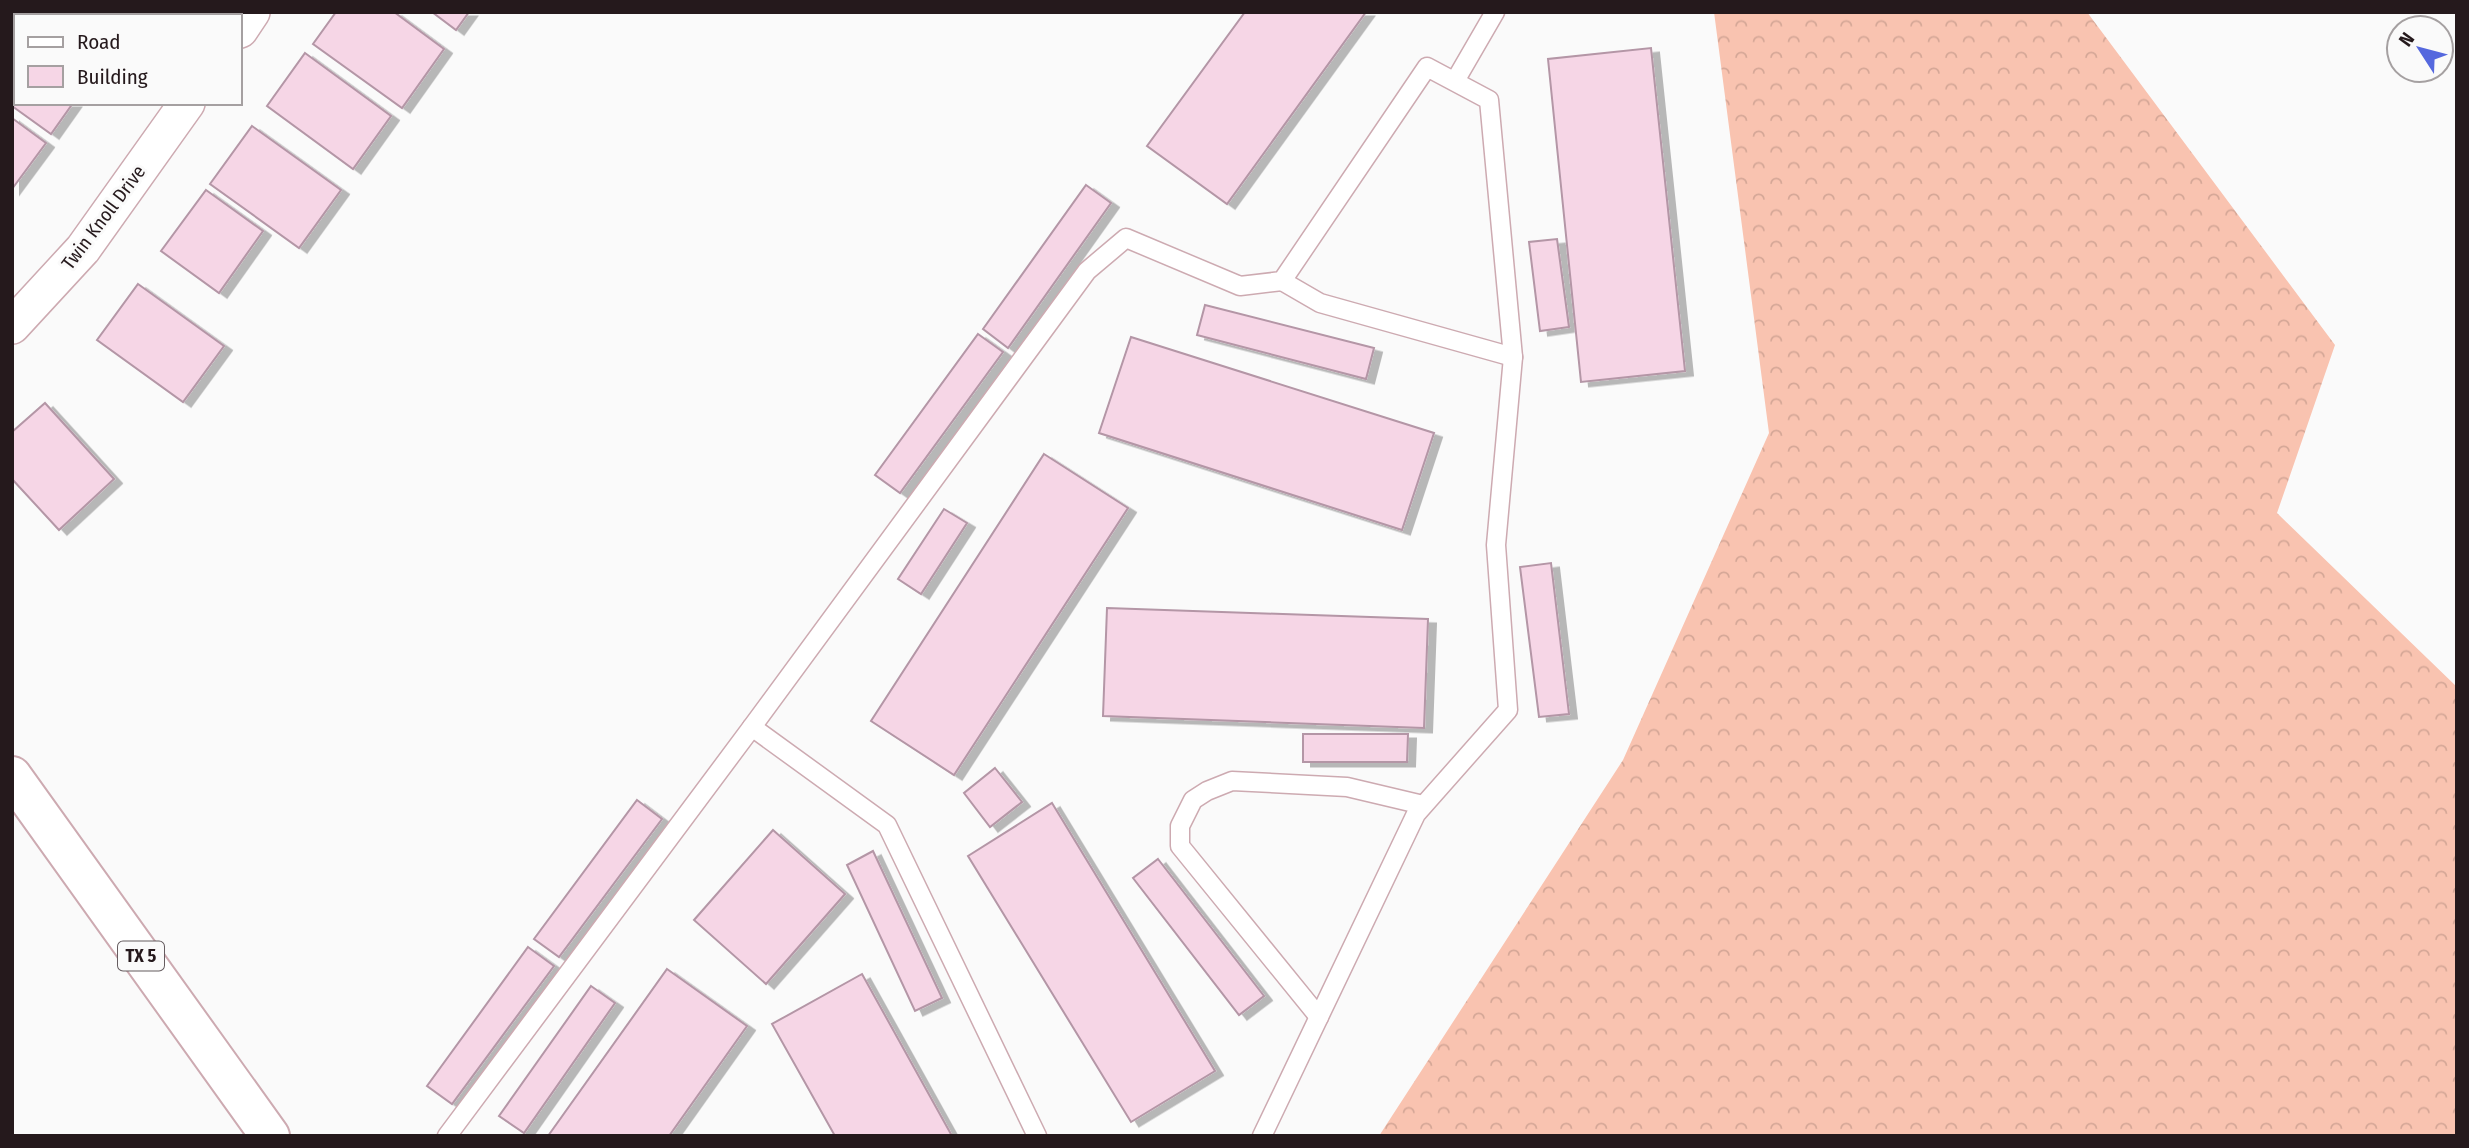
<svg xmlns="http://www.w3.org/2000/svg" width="2469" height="1148" font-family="'Fira Sans Condensed',sans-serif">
  <defs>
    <pattern id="forest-crowns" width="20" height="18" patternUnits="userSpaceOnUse" patternTransform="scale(1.75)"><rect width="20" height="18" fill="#f9c3b0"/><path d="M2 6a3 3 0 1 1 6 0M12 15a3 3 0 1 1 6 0" fill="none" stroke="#d5a797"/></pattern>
    <filter id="shadow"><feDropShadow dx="8" dy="4.5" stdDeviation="0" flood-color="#0004"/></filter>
  </defs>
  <rect width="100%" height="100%" fill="#fafafa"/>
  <!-- forest -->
  <path fill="url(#forest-crowns)" d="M1714 12H2087L2335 345 2277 513 2457 687V1136H1379L1623 760 1769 433Z"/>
  <!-- building -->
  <g fill="#f6d6e6" stroke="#b496a6" stroke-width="2" filter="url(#shadow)">
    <path d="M34 12H139L137 16H39Z"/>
    <path d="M336 12H394L444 49 402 108 313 44Z"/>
    <path d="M432 12H469L456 30Z"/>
    <path d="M1245 12H1366L1227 204 1147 146Z"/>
    <path d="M16 18V103H73L51 134 12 106V23Z"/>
    <path d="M1651 48 1685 371 1581 382 1548 59Z"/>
    <path d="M305 53 391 116 353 169 267 106Z"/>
    <path d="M12 118 46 143 12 189Z"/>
    <path d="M252 126 341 190 299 248 210 184Z"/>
    <path d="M1086 185 1111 203 1008 348 983 329Z"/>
    <path d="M206 190 263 231 219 293 161 251Z"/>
    <path d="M1557 239 1569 327 1540 331 1529 242Z"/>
    <path d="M138 284 224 346 183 402 97 340Z"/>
    <path d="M1205 305 1374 348 1366 379 1197 335Z"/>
    <path d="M978 334 1003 352 900 493 875 475Z"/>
    <path d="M1131 337 1434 433 1402 530 1099 433Z"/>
    <path d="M45 403 114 479 59 530 12 479V432Z"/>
    <path d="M1044 454 1128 508 954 775 871 721Z"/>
    <path d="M944 509 967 523 921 594 898 579Z"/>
    <path d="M1551 563 1569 714 1539 717 1520 567Z"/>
    <path d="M1107 608 1428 619 1424 728 1103 716Z"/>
    <path d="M1303 734H1408L1407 762H1303Z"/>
    <path d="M995 768 1022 802 990 827 964 793Z"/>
    <path d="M637 800 662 819 559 957 534 939Z"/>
    <path d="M1052 803 1215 1071 1131 1122 968 856Z"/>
    <path d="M773 830 845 894 766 984 694 920Z"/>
    <path d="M873 851 942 998 915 1011 847 865Z"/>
    <path d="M1158 859 1264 996 1239 1015 1133 878Z"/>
    <path d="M528 947 554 966 452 1104 427 1086Z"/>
    <path d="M667 969 747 1026 669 1136H548Z"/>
    <path d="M862 974 952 1136H835L772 1024Z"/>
    <path d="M591 986 615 1003 524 1133 499 1116Z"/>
  </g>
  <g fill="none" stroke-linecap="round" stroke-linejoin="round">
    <defs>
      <g id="lane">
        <path d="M1455 81 1495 12"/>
        <path d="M1282 281 1320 303 1513 357"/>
        <path d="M752 727 887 825 1037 1136"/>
        <path d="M1319 1017 1180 846V826L1193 800 1207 791 1232 781 1347 787 1423 805"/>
        <path d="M447 1136 752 727 1087 271 1126 238 1240 286 1282 281 1427 67 1489 100 1513 357 1496 545 1508 710 1416 814 1262 1136"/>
      </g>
      <g id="street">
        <path d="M240 30 252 12"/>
        <path d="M12 326 83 249 187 103"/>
      </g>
      <path id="primary" d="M12 776 270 1136"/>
    </defs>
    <!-- lane casing -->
    <use href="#lane" stroke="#cdaab1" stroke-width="21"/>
    <!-- street casing -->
    <use href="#street" stroke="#cdaab1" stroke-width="38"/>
    <!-- primary casing -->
    <use href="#primary" stroke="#cdaab1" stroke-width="42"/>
    <!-- lane -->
    <use href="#lane" stroke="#fff" stroke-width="18"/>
    <!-- street -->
    <use href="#street" stroke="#fff" stroke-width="35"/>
    <!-- primary -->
    <use href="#primary" stroke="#fff" stroke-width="38"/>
  </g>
  <g text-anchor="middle" stroke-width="6" stroke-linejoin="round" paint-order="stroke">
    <!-- shield labels -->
    <rect fill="#fafafa" stroke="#655c5f" stroke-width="2" x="118" y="941.5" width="46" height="29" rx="5"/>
    <g font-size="18" font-weight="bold" fill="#25191c">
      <text x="141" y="962">TX 5</text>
    </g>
    <!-- street labels -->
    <g font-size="19" fill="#25191c" stroke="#fafafa">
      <text transform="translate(103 217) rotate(-53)" y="7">Twin Knoll Drive</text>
    </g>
  </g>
  <!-- border -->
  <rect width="2469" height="1148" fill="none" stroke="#25191c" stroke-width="28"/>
  <!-- legend -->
  <rect x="14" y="14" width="228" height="91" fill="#fafafa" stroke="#a5a0a1" stroke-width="2"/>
  <rect x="28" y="37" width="35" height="10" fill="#ffffff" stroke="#a5a0a1" stroke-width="2"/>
  <text x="77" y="49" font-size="21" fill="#25191c">Road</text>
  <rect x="28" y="66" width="35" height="21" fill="#f6d6e6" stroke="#a5a0a1" stroke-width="2"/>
  <text x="77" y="84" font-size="21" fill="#25191c">Building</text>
  <!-- north arrow -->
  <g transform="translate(2420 49) rotate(306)"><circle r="33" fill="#fafafa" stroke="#a5a0a1" stroke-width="2"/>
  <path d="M0-5L12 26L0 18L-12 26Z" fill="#5568de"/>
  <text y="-10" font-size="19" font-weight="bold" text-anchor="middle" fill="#25191c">N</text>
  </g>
</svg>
